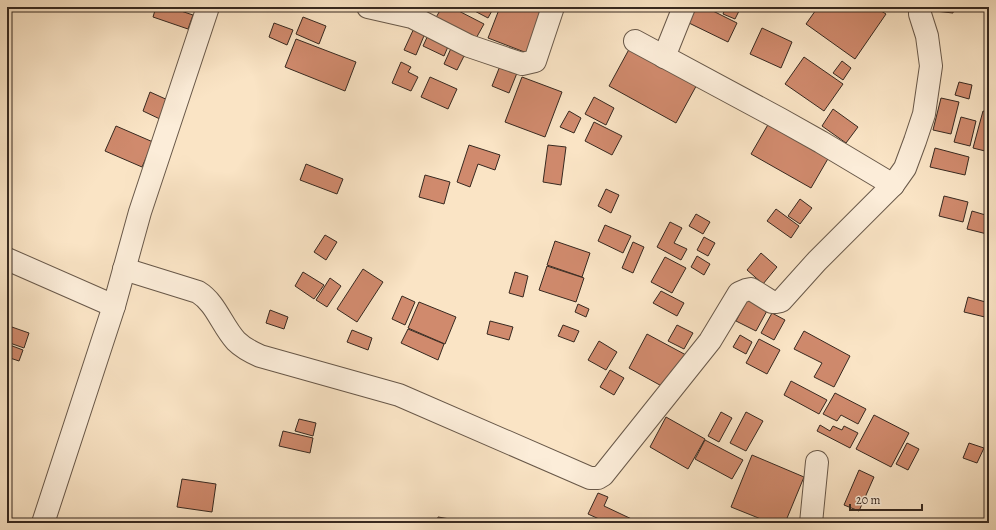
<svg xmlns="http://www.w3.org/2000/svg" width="996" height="530" font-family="Alegreya,serif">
  <rect width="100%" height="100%" fill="#fae4c5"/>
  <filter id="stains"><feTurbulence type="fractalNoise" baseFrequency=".005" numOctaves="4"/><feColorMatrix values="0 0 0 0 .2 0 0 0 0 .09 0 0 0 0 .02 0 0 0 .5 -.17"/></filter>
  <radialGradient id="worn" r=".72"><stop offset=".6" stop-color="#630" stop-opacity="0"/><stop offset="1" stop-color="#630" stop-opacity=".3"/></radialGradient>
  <!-- building -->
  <g fill="#d08a6d" stroke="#372920">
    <path d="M156 7H169L193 15 188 29 153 17Z"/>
    <path d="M442 7H451L484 24 474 42 434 21Z"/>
    <path d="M467 7H494L488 18Z"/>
    <path d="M500 7H545L527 53 488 38Z"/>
    <path d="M696 7H705L737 23 728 42 689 23Z"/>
    <path d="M726 7H741L735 19 723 14Z"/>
    <path d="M818 7H875L886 14 855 59 806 24Z"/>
    <path d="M927 7H954L953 13 926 10Z"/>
    <path d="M303 17 326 26 319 44 296 34Z"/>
    <path d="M274 23 293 30 287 45 269 37Z"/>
    <path d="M415 26 426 31 416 55 404 50Z"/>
    <path d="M762 28 792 42 781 68 750 54Z"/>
    <path d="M429 33 450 42 444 56 423 46Z"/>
    <path d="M296 39 356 62 345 91 285 67Z"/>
    <path d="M633 42 700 79 676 123 609 86Z"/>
    <path d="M452 46 466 52 457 70 444 64Z"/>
    <path d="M804 57 843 84 824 111 785 84Z"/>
    <path d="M842 61 851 68 843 80 833 73Z"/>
    <path d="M401 62 411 67 408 72 418 77 411 91 392 83Z"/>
    <path d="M500 66 517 73 509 93 492 86Z"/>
    <path d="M430 77 457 89 448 109 421 97Z"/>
    <path d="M522 77 562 92 545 137 505 122Z"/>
    <path d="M959 82 972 85 969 99 955 95Z"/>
    <path d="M150 92 170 101 162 120 143 111Z"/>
    <path d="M594 97 614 108 606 125 585 114Z"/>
    <path d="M941 98 959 102 951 134 933 130Z"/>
    <path d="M833 109 858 127 846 143 822 126Z"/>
    <path d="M569 111 581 118 574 133 560 127Z"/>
    <path d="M983 111 989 113V152L973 148Z"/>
    <path d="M773 116 833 150 811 188 751 154Z"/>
    <path d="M961 117 976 121 970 146 954 142Z"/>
    <path d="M594 122 622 136 612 155 585 141Z"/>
    <path d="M116 126 153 142 142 167 105 151Z"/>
    <path d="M469 145 500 155 495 170 478 164 470 187 457 182Z"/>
    <path d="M548 145 566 147 561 185 543 182Z"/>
    <path d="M935 148 969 157 965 175 930 167Z"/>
    <path d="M306 164 343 179 337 194 300 180Z"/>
    <path d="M425 175 450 182 444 204 419 197Z"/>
    <path d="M606 189 619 195 611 213 598 206Z"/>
    <path d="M944 196 968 202 963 222 939 216Z"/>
    <path d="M800 199 812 208 800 224 788 216Z"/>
    <path d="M776 209 799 226 791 238 767 221Z"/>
    <path d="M972 211 989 216V228L987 234 967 229Z"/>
    <path d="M696 214 710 222 703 234 689 226Z"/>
    <path d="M670 222 682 228 674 243 687 249 681 260 657 247Z"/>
    <path d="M605 225 631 236 623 253 598 241Z"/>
    <path d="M325 235 337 242 326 260 314 252Z"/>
    <path d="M704 237 715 243 708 256 697 250Z"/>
    <path d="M555 241 590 253 582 277 547 265Z"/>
    <path d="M633 242 644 247 633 273 622 268Z"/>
    <path d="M761 253 777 267 763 284 747 270Z"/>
    <path d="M697 256 710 264 704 275 691 267Z"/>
    <path d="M665 257 686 268 672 293 651 282Z"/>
    <path d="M547 266 584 278 576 302 539 290Z"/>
    <path d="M363 269 383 282 357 322 337 309Z"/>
    <path d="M303 272 324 285 314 299 295 286Z"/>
    <path d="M515 272 528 276 523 297 509 293Z"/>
    <path d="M330 278 341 286 327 307 316 300Z"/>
    <path d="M661 291 684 303 677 316 653 303Z"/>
    <path d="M402 296 415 302 405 325 392 319Z"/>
    <path d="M968 297 989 303V318L964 312Z"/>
    <path d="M748 299 768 309 756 331 736 321Z"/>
    <path d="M419 302 456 317 445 344 408 328Z"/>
    <path d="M578 304 589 309 586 317 575 312Z"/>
    <path d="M270 310 288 317 284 329 266 323Z"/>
    <path d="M772 313 785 320 774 340 761 333Z"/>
    <path d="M490 321 513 327 509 340 487 334Z"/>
    <path d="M563 325 579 331 574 342 558 336Z"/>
    <path d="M677 325 693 333 684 349 668 341Z"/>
    <path d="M9 326 29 333 24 348 7 342V331Z"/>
    <path d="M408 329 444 344 438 360 401 343Z"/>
    <path d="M352 330 372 338 368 350 347 342Z"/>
    <path d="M804 331 850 356 834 387 814 377 822 363 794 349Z"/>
    <path d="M647 334 686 355 667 389 629 368Z"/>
    <path d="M740 335 752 342 746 354 733 347Z"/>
    <path d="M759 339 780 350 767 374 746 363Z"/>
    <path d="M599 341 617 352 606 370 588 360Z"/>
    <path d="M7 344 23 350 19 361 7 357Z"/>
    <path d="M610 370 624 378 614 395 600 387Z"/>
    <path d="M791 381 827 400 819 414 784 395Z"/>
    <path d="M835 393 866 409 858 424 841 415 837 421 823 414Z"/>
    <path d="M721 412 732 418 719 442 708 436Z"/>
    <path d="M746 412 763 421 746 451 730 443Z"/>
    <path d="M874 415 909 433 891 467 856 449Z"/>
    <path d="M666 417 705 439 688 469 650 447Z"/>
    <path d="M299 419 316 423 313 436 295 431Z"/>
    <path d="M820 425 830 431 833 426 842 430 844 426 858 433 850 448 817 431Z"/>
    <path d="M283 431 313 438 310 453 279 446Z"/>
    <path d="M705 440 743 460 732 479 695 459Z"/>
    <path d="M907 443 919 449 908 470 896 464Z"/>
    <path d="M969 443 984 448 977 463 963 458Z"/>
    <path d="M752 455 804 477 785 523H771L731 507Z"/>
    <path d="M859 470 874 477 859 511 844 505Z"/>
    <path d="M182 479 216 484 212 512 177 507Z"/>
    <path d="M598 493 608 497 604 506 638 522V523H608L588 514Z"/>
    <path d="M438 517 474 523H437Z"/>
  </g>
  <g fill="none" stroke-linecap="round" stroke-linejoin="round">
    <defs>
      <g id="street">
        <path d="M368 7 412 17 469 46 522 64 535 61 553 7"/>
        <path d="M635 41 780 119 821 142 893 185"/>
        <path d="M664 57 684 7"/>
        <path d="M7 259 114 306"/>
        <path d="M124 269 198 292C216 303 222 326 236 341 243 348 251 352 260 356L399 395 590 478H598L603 475 710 341 739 293 746 290 751 289 772 302H776L781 301 817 261 893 185 905 168 915 141 924 114 931 66 927 36 920 14V7"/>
        <path d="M43 523 114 306 140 212 208 7"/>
        <path d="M811 523 817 462"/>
      </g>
    </defs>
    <!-- street casing -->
    <use href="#street" stroke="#685849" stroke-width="24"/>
    <!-- street -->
    <use href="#street" stroke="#fcedd9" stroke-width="22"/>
  </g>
  <!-- margin -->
  <rect width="996" height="530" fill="none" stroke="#fae4c5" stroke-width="24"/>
  <rect x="8" y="8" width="980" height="514" fill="none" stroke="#372920" stroke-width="2"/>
  <rect x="12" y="12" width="972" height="506" fill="none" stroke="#372920"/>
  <!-- scale -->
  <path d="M850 504v6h72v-6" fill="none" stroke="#372920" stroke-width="2"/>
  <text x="856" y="504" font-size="12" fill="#372920" stroke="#fcedd9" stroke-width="3" paint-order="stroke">20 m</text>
  <rect width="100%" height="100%" filter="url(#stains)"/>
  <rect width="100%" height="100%" fill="url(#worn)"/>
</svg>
